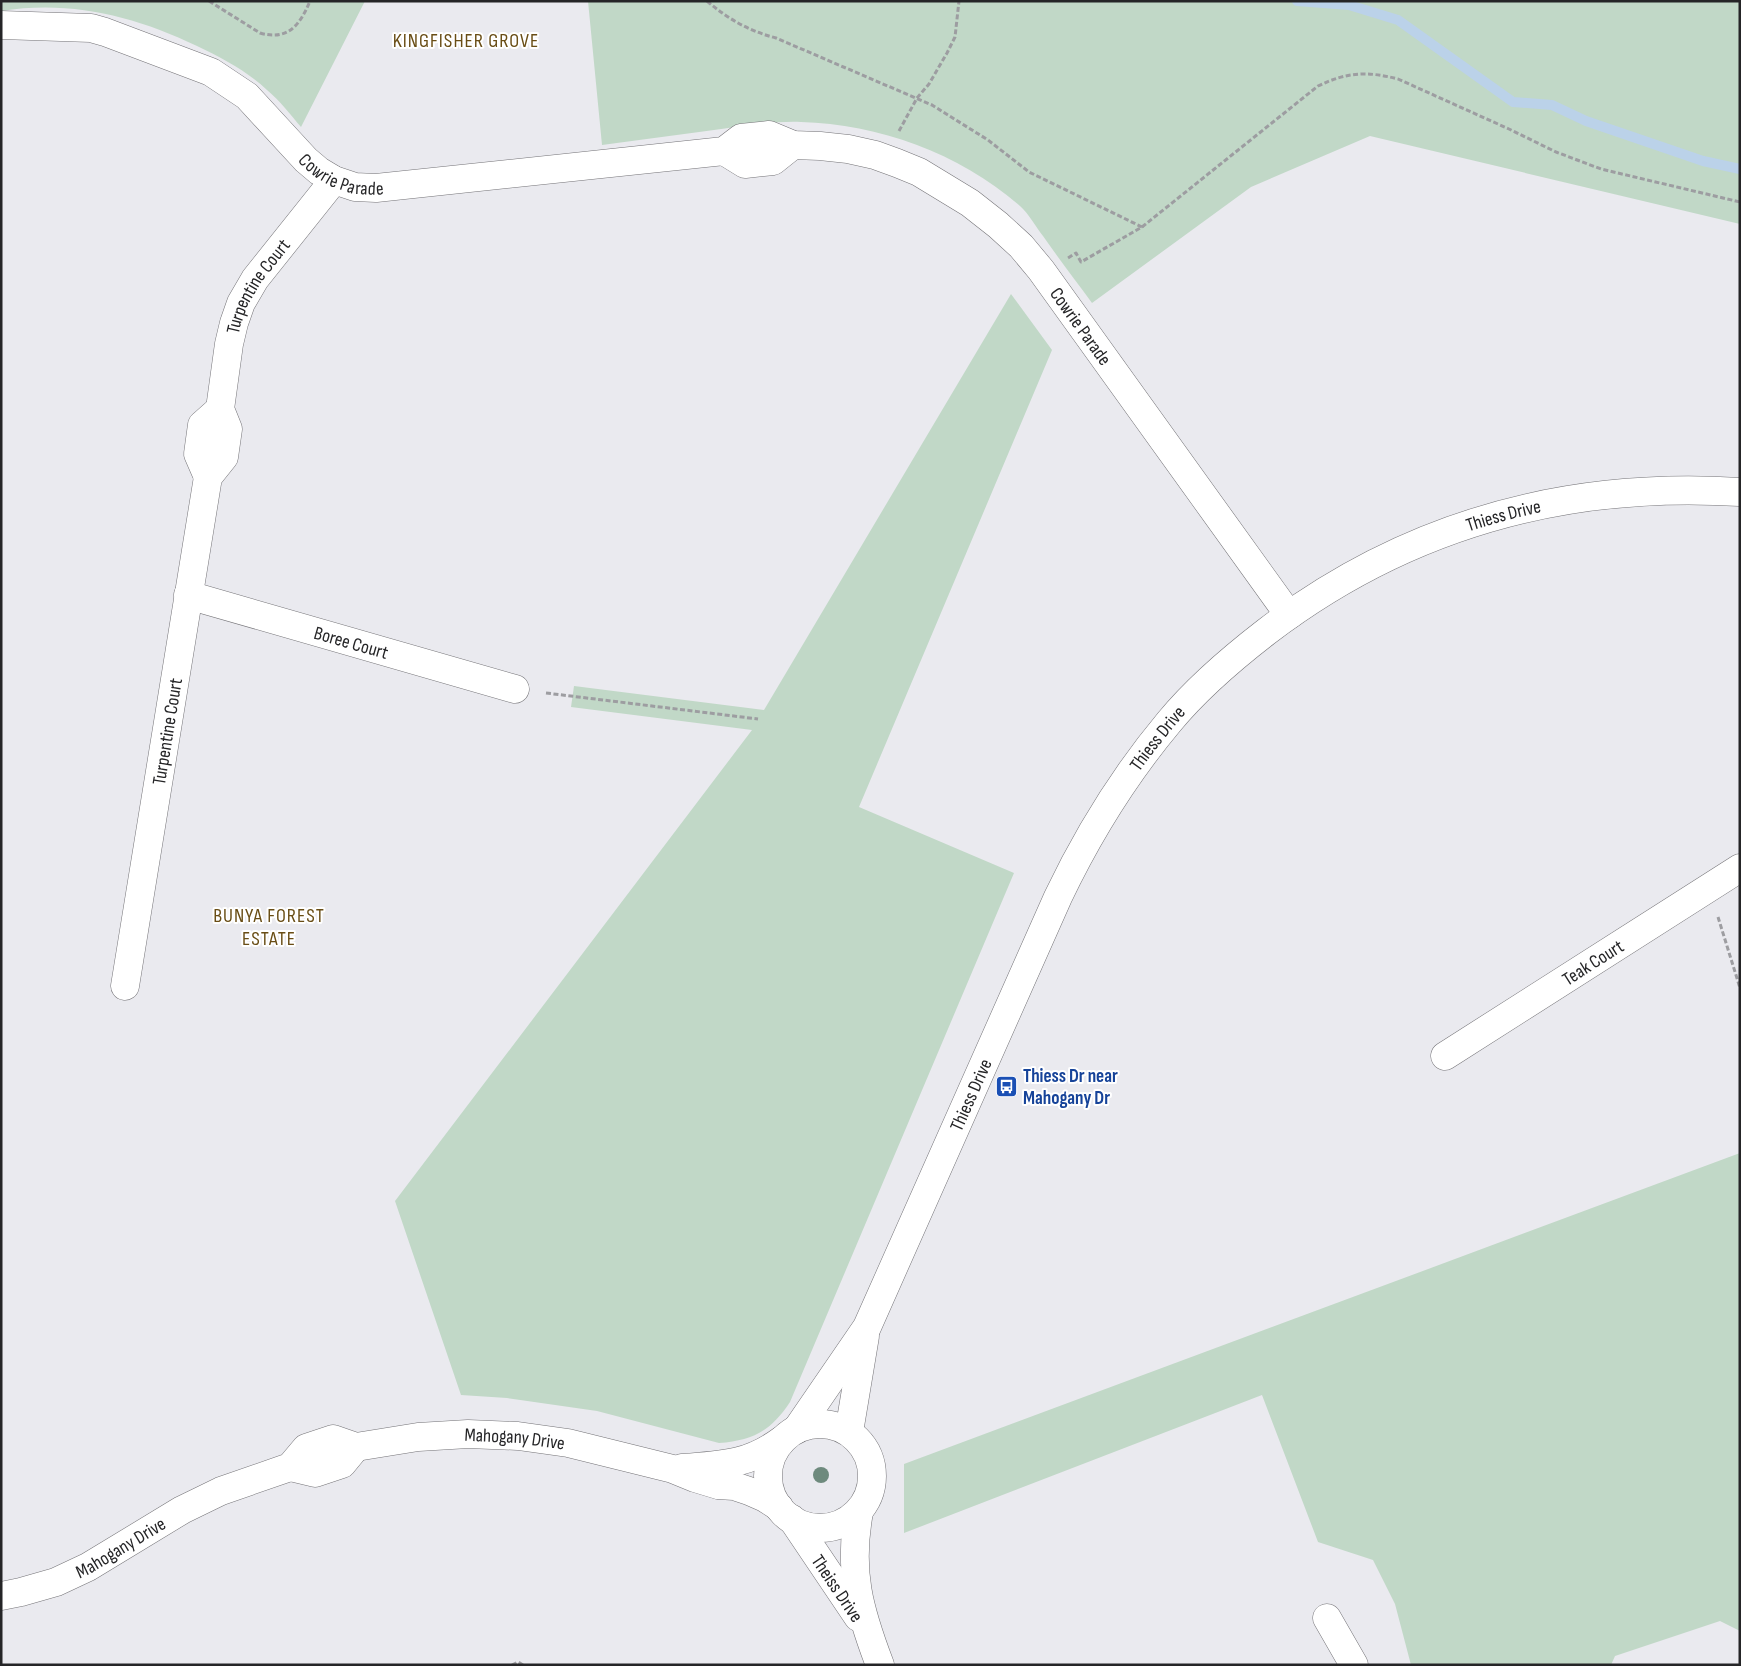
<svg xmlns="http://www.w3.org/2000/svg" width="1741" height="1666" font-family="'Sofia Sans Condensed',sans-serif">
  <rect width="100%" height="100%" fill="#eaeaef"/>
  <!-- green -->
  <g fill="#c1d8c7">
    <path d="M1 1H365L301 127C290 114 280 101 267 90 247 71 222 58 197 46 134 16 71 0 1 11Z"/>
    <path d="M588 1H1740V224L1370 136 1251 187 1092 303C1076 281 1059 259 1043 236 1036 227 1029 214 1020 206 961 154 879 124 801 122 772 121 743 126 714 130 677 135 639 140 602 145Z"/>
    <path d="M1011 294 1052 350 859 807 1014 873 790 1402C771 1431 753 1440 719 1443L597 1411 507 1398 461 1395 395 1201 752 730 571 707 574 686 764 710Z"/>
    <path d="M1740 1153V1631L1720 1621 1615 1656 1611 1665H1411L1395 1604 1373 1560 1318 1542 1262 1395 904 1533V1464Z"/>
  </g>
  <g fill="none" stroke-linecap="round" stroke-linejoin="round">
    <!-- stream -->
    <path stroke="#bbd2e9" stroke-width="10" d="M1297 1 1349 5 1398 20 1513 102 1552 105 1586 121 1703 161 1740 169"/>
    <defs>
      <g id="minor">
        <path id="s1" d="M1 25 91 28 105 32 211 72 247 96 306 160 319 171 334 180 355 187 376 188 724 151 741 138 769 135 793 145 820 146 848 149 875 155 897 163 919 172 970 203 998 225 1021 246 1041 270 1289 615"/>
        <path d="M724 151 745 164 773 161 793 145"/>
        <path d="M208 477 198 454 202 425 220 409"/>
        <path id="s2" d="M188 595 515 689"/>
        <path id="s3" d="M125 986 208 477 224 457 228 429 220 409 229 344 234 323 241 303 255 279 334 180"/>
        <path id="s4" d="M1445 1056 1740 868"/>
        <path d="M290 1467 315 1473 342 1464 356 1447"/>
        <path d="M682 1468C722 1465 748 1465 782 1440"/>
        <path id="s5" d="M1 1596 21 1592 56 1582 88 1567 182 1510 221 1491 290 1467 306 1448 333 1439 356 1447 418 1437 468 1434 518 1436 568 1443 673 1469 695 1478 718 1485 734 1486 749 1491 765 1498 779 1507"/>
        <path d="M1327 1618 1354 1665"/>
      </g>
      <g id="tertiary">
        <circle cx="820" cy="1476" r="52"/>
        <path id="s6" d="M797 1429 867 1327 1058 897C1089 832 1123 777 1169 722 1197 688 1231 659 1266 632 1406 525 1564 481 1740 492"/>
        <path d="M849 1432 865 1336"/>
        <path d="M859 1512C848 1571 859 1610 880 1665"/>
        <path d="M792 1519 858 1617"/>
      </g>
    </defs>
    <!-- minor casing -->
    <use href="#minor" stroke="#747377" stroke-width="29"/>
    <!-- tertiary casing -->
    <use href="#tertiary" stroke="#747377" stroke-width="29"/>
    <!-- path -->
    <g stroke="#9d9da1" stroke-width="3" stroke-dasharray="5 2.5" stroke-linecap="butt">
      <path d="M209 1 260 33C288 41 300 25 310 1"/>
      <path d="M707 1C728 19 749 31 776 38L932 105 988 140 1029 172 1142 227 1081 262 1076 253 1068 258"/>
      <path d="M899 131 917 98 929 84 947 53 955 37 959 1"/>
      <path d="M1142 227 1318 86C1347 72 1367 71 1398 79L1509 129 1556 152 1601 169 1740 202"/>
      <path d="M546 693 758 719"/>
      <path d="M1718 917 1740 988"/>
      <path d="M512 1665 518 1662 523 1665"/>
    </g>
    <!-- minor -->
    <use href="#minor" stroke="#fff" stroke-width="28"/>
    <!-- tertiary -->
    <use href="#tertiary" stroke="#fff" stroke-width="28"/>
  </g>
  <!-- trees -->
  <circle fill="#6e8a7d" cx="821" cy="1475" r="8"/>
  <!-- icons -->
  <defs>
    <symbol id="bus-square" viewBox="-11 -11 22 22"><rect x="-9" y="-9" width="18" height="18" rx="4" fill="#1a4fb4" stroke="#fff"/><path d="M-5-6H5V4H4V6H2V4H-2V6H-4V4H-5ZM-3.5-4V0h7V-4ZM-3.5 1.2v1.5H-2V1.2ZM2 1.2v1.5H3.5V1.2Z" fill="#fff"/></symbol>
  </defs>
  <g fill-rule="evenodd">
    <use href="#bus-square" x="994" y="1074" width="25" height="25"/>
  </g>
  <g text-anchor="middle" stroke-width="4" stroke-linejoin="round" paint-order="stroke">
    <!-- street labels -->
    <g font-size="19" fill="#252527" stroke="#fff">
      <text dy="7" stroke="none"><textPath href="#s1" startOffset="388">Cowrie Parade</textPath></text>
      <text dy="7" stroke="none"><textPath href="#s3" startOffset="722">Turpentine Court</textPath></text>
      <text dy="7" stroke="none"><textPath href="#s1" startOffset="1208">Cowrie Parade</textPath></text>
      <text dy="7" stroke="none"><textPath href="#s6" startOffset="1201">Thiess Drive</textPath></text>
      <text dy="7" stroke="none"><textPath href="#s2" startOffset="170">Boree Court</textPath></text>
      <text dy="7" stroke="none"><textPath href="#s3" startOffset="258">Turpentine Court</textPath></text>
      <text dy="7" stroke="none"><textPath href="#s6" startOffset="782">Thiess Drive</textPath></text>
      <text dy="7" stroke="none"><textPath href="#s4" startOffset="175">Teak Court</textPath></text>
      <text dy="7" stroke="none"><textPath href="#s6" startOffset="378">Thiess Drive</textPath></text>
      <text dy="7" stroke="none"><textPath href="#s5" startOffset="556">Mahogany Drive</textPath></text>
      <text dy="7" stroke="none"><textPath href="#s5" startOffset="130">Mahogany Drive</textPath></text>
      <text transform="translate(838 1588) rotate(56)" y="7">Theiss Drive</text>
    </g>
    <!-- transit labels -->
    <g font-size="19" font-weight="bold" fill="#164399" stroke="#fff" text-anchor="start">
      <text x="1023" y="1082">Thiess Dr near<tspan x="1023" dy="22">Mahogany Dr</tspan></text>
    </g>
    <!-- neighbourhood labels -->
    <g font-size="20" letter-spacing="1" fill="#694d15" stroke="#fff">
      <text x="466" y="47">KINGFISHER GROVE</text>
      <text x="269" y="922">BUNYA FOREST<tspan x="269" dy="23">ESTATE</tspan></text>
    </g>
  </g>
  <!-- border -->
  <rect width="1741" height="1666" fill="none" stroke="#252527" stroke-width="5"/>
</svg>
